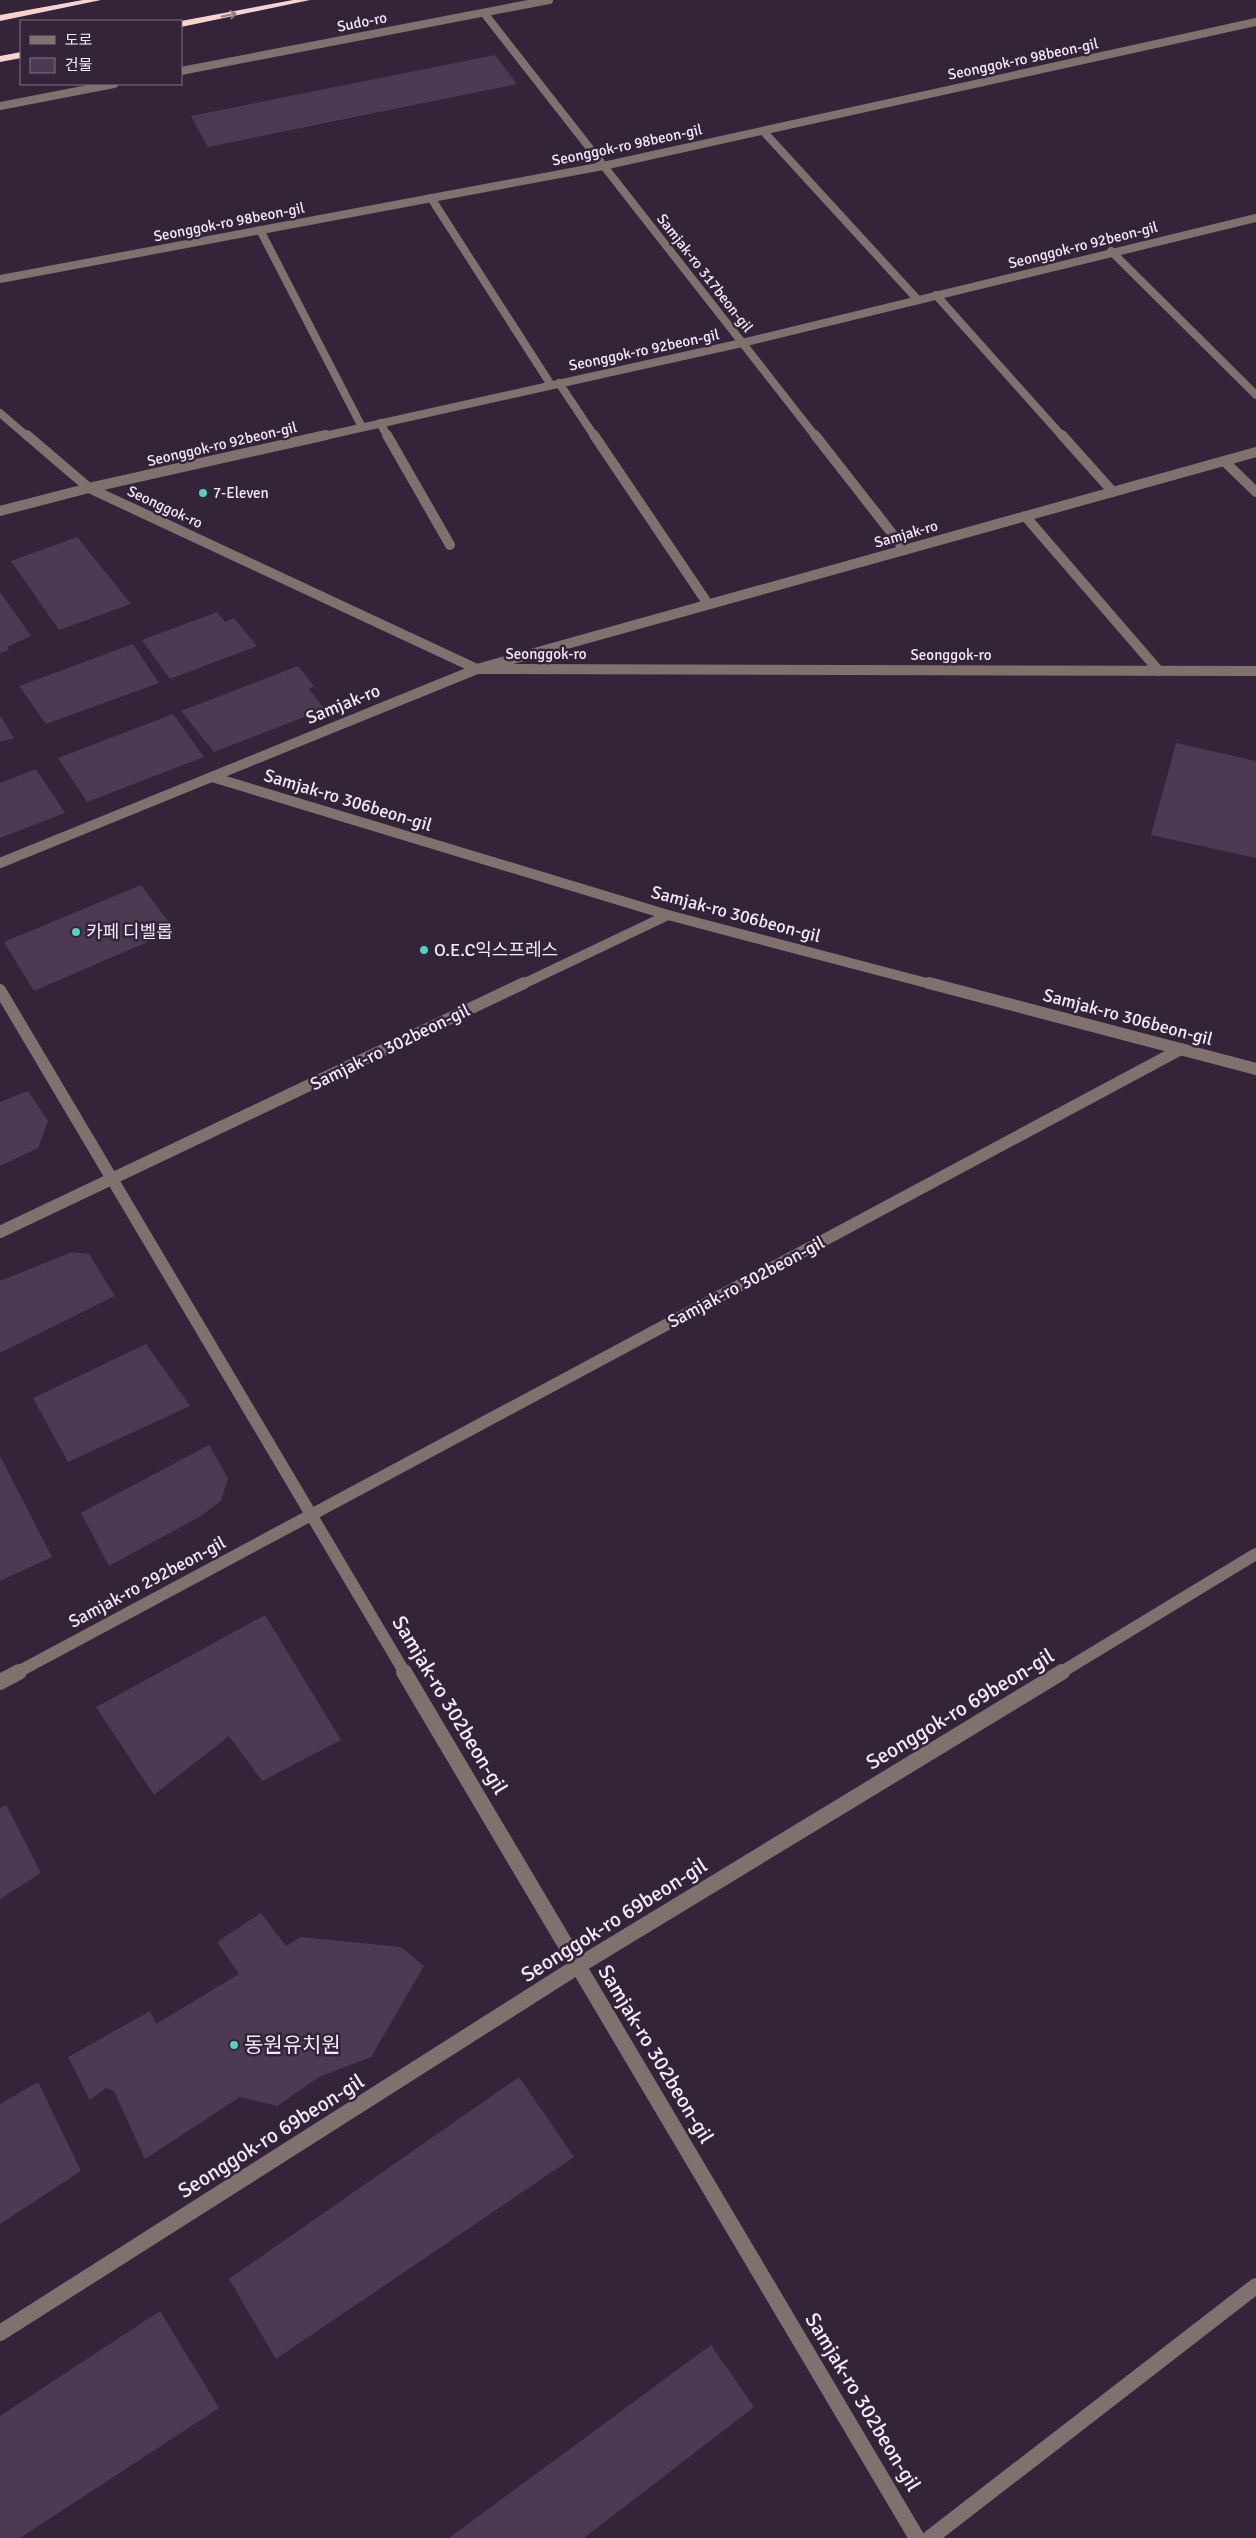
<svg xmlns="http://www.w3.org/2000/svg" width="1256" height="2538" font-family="Signika,'Noto Sans KR',sans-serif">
  <rect width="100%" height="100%" fill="#332439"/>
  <!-- building -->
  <g fill="#4b3a51">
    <path d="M495 55 517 84 208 147 191 116Z"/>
    <path d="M77 537 131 604 59 630 11 561Z"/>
    <path d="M0 592 31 636 7 647 9 650 0 653Z"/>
    <path d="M217 612 225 622 234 618 257 646 170 679 142 640Z"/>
    <path d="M133 644 159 683 46 724 19 686Z"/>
    <path d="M298 666 314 686 309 689 325 709 214 752 181 711Z"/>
    <path d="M173 714 204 757 87 802 58 758Z"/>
    <path d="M0 715 14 738 0 742Z"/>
    <path d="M1176 743 1256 761V858L1151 835Z"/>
    <path d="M36 769 65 813 0 838V783Z"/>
    <path d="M141 885 175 930 34 991 4 942Z"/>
    <path d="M28 1091 48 1121 38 1148 0 1166V1102Z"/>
    <path d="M72 1252 89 1254 115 1296 0 1353V1281Z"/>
    <path d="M146 1344 190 1406 68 1462 33 1398Z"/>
    <path d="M209 1445 228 1478 221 1501 199 1517 109 1566 81 1513Z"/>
    <path d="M0 1456 52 1557 0 1581Z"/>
    <path d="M265 1615 341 1740 262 1781 229 1736 154 1795 96 1707Z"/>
    <path d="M6 1805 41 1873 0 1899V1808Z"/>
    <path d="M261 1913 286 1946 301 1937 401 1947 424 1966 371 2057 319 2077 277 2106 240 2097 145 2159 114 2091 106 2088 90 2100 68 2057 150 2011 156 2024 239 1974 217 1942Z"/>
    <path d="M519 2077 574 2157 276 2359 229 2279Z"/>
    <path d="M38 2082 81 2171 0 2224V2104Z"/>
    <path d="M160 2311 219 2408 20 2538H0V2416Z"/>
    <path d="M711 2345 754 2407 584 2538H449Z"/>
  </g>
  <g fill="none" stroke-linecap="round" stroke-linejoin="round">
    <!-- minor-far3 -->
    <g stroke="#80716f" stroke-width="8">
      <path d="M484 13 816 437"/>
      <path d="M181 71 549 0"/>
      <path d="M0 106 114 84"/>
      <path d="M763 131 918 300"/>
      <path d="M431 198 551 385"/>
      <path d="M260 230 362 427"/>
      <path d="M1111 251 1256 395"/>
      <path d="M0 279 603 166 1256 22"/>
      <path d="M936 295 1063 437"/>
      <path d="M559 383 595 437"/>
      <path d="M0 413 28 437"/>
      <path d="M380 423 388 437"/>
      <path d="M320 437 742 343 1256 218"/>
    </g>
    <!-- minor-far2 -->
    <g stroke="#80716f" stroke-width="10">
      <path d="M27 435 89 488 477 669 1256 671"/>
      <path d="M387 435 450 545"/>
      <path d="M594 435 708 604"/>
      <path d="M815 435 905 550"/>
      <path d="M1062 435 1113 492"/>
      <path d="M1224 461 1256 492"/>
      <path d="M0 511 89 488 326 435"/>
      <path d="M1025 516 1159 671"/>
      <path d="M212 777 668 915 934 985"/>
      <path d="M0 863 477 669 1256 452"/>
      <path d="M521 985 668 915"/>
    </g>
    <!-- minor-far1 -->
    <g stroke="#80716f" stroke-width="12">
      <path d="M929 983 1256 1069"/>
      <path d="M0 990 405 1673"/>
      <path d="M0 1232 524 983"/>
      <path d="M16 1673 1181 1049"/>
      <path d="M1060 1673 1256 1554"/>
    </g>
    <!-- minor -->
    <g stroke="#80716f" stroke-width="16">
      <path d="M404 1672 917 2538"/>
      <path d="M0 1682 19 1672"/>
      <path d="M0 2333 578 1966 1062 1672"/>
      <path d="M930 2538 1256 2286"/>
    </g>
    <!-- highway -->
    <g fill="#f9d4cf" fill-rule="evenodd">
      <path d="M83 0H101L0 21V15Z"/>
      <path d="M293 0H310L181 27V21Z"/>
      <path d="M21 52V58L0 62V56Z"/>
    </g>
  </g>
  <!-- one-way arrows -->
  <defs><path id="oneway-shaft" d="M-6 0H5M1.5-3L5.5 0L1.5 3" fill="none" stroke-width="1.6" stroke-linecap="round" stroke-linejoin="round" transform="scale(1.25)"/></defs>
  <use stroke="#967c84" href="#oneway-shaft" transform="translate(229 15) rotate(-11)"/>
  <!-- markers -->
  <g fill="#5cceba" stroke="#332439" stroke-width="2">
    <circle cx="203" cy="493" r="5"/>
    <circle cx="76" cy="932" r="5"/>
    <circle cx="424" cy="950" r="5"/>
    <circle cx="234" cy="2045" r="5"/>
  </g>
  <g text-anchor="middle" stroke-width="5" stroke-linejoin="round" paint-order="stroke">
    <!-- far-street labels -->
    <g font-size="15" fill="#f3e9f7" stroke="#332439">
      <text transform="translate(362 22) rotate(-11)" y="5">Sudo-ro</text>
      <text transform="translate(1023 59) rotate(-12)" y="5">Seonggok-ro 98beon-gil</text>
      <text transform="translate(627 145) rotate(-12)" y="5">Seonggok-ro 98beon-gil</text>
      <text transform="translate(229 222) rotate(-11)" y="5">Seonggok-ro 98beon-gil</text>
      <text transform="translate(1083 245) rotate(-14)" y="5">Seonggok-ro 92beon-gil</text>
      <text transform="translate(705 273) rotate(52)" y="5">Samjak-ro 317beon-gil</text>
      <text transform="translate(644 350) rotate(-12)" y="5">Seonggok-ro 92beon-gil</text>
      <text transform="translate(222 444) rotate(-13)" y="5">Seonggok-ro 92beon-gil</text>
      <text transform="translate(165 507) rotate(25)" y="5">Seonggok-ro</text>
      <text transform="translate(906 534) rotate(-16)" y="5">Samjak-ro</text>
      <text x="546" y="659">Seonggok-ro</text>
      <text x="951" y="660">Seonggok-ro</text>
    </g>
    <!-- far-poi labels -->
    <g font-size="15" fill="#f3e9f7" stroke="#332439" text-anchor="start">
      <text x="213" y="498">7-Eleven</text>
    </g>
    <!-- street labels -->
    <g font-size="18" fill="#f3e9f7" stroke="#332439">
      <text transform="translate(343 704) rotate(-22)" y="6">Samjak-ro</text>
      <text transform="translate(348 800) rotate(17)" y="6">Samjak-ro 306beon-gil</text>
      <text transform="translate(736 914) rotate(15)" y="6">Samjak-ro 306beon-gil</text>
      <text transform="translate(1128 1017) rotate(15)" y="6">Samjak-ro 306beon-gil</text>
      <text transform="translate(390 1047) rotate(-26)" y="6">Samjak-ro 302beon-gil</text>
      <text transform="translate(746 1282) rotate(-28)" y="6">Samjak-ro 302beon-gil</text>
      <text transform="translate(147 1582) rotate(-28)" y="6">Samjak-ro 292beon-gil</text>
    </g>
    <!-- poi labels -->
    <g font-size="18" fill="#f3e9f7" stroke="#332439" text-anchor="start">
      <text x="86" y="938">카페 디벨롭</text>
      <text x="434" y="956">O.E.C익스프레스</text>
    </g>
    <!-- near-street labels -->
    <g font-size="21" fill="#f3e9f7" stroke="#332439">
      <text transform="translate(450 1705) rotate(59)" y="7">Samjak-ro 302beon-gil</text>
      <text transform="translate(960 1709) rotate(-31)" y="7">Seonggok-ro 69beon-gil</text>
      <text transform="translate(614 1920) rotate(-32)" y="7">Seonggok-ro 69beon-gil</text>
      <text transform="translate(656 2054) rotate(59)" y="7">Samjak-ro 302beon-gil</text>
      <text transform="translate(271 2136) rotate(-32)" y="7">Seonggok-ro 69beon-gil</text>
      <text transform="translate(863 2402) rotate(59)" y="7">Samjak-ro 302beon-gil</text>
    </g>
    <!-- near-poi labels -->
    <g font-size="21" fill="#f3e9f7" stroke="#332439" text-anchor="start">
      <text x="244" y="2052">동원유치원</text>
    </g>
  </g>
  <!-- legend -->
  <rect x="20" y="20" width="162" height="65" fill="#332439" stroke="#807385"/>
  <rect x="30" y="36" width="25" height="8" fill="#80716f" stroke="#807385"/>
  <text x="65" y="45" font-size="15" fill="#f3e9f7">도로</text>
  <rect x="30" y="58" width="25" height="15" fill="#4b3a51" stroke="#807385"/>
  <text x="65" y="70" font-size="15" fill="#f3e9f7">건물</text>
</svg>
